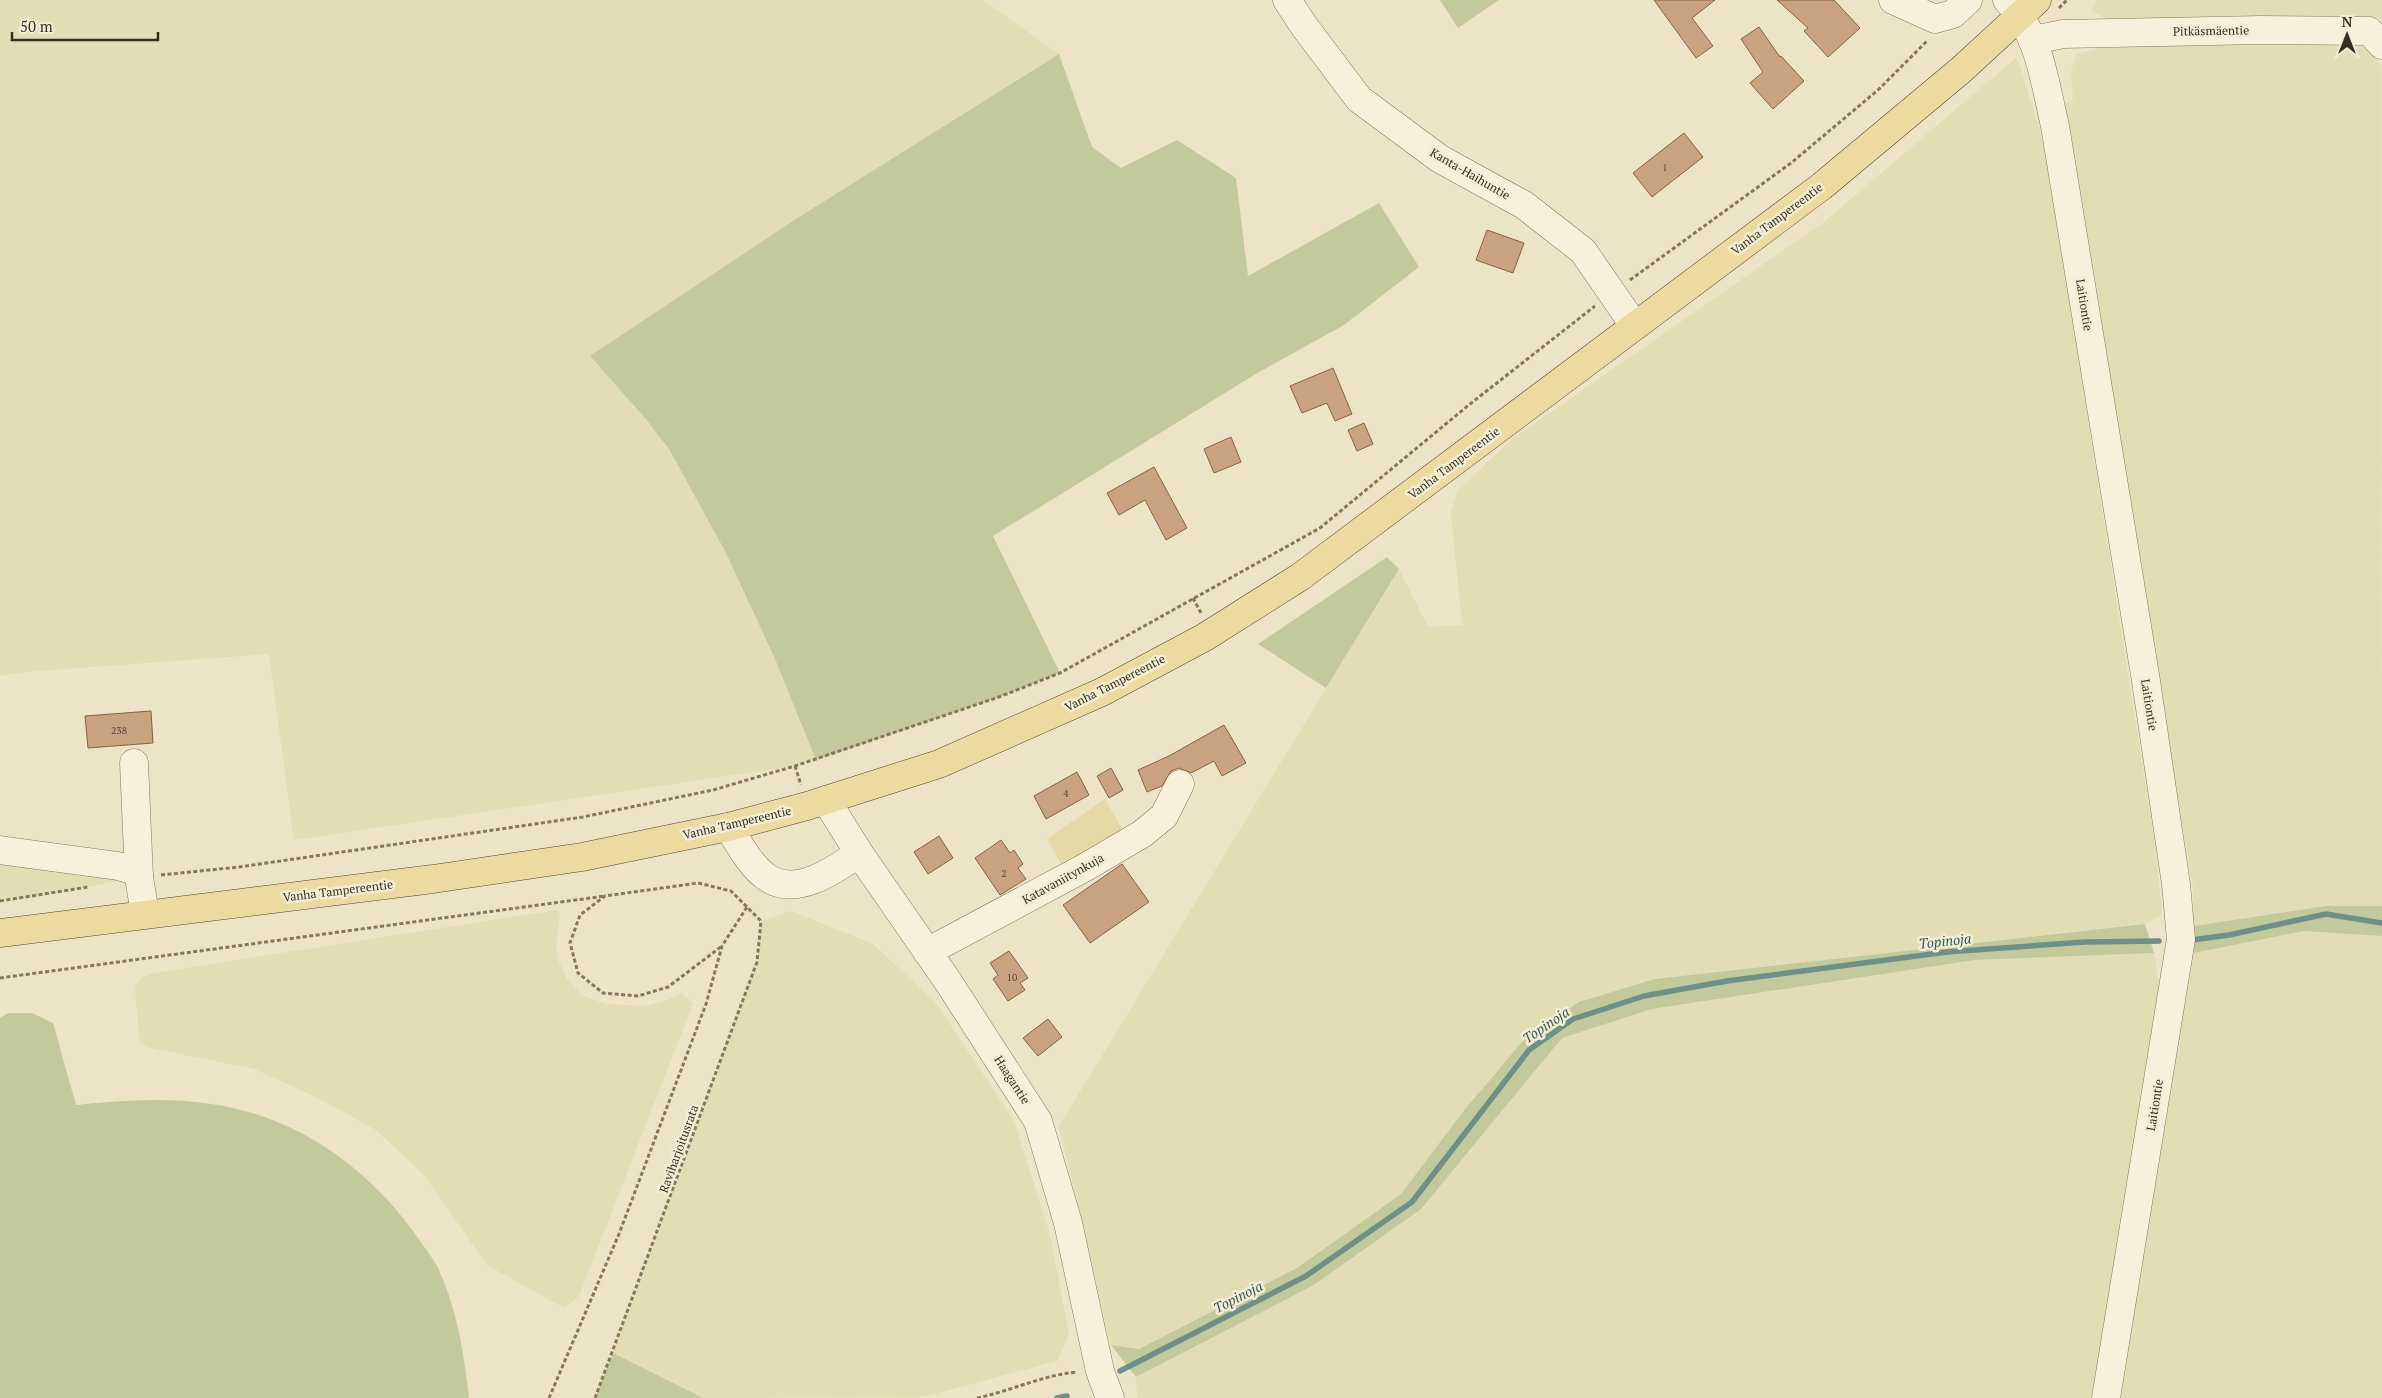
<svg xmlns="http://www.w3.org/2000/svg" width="2382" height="1398" font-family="'PT Serif',serif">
  <rect width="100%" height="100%" fill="#ede3c7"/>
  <!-- farmland -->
  <g fill="#e2ddb5">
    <path d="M0 0H983L1059 54 799 217 590 356 645 418 669 449 726 553 775 659 816 760 795 766 294 840 269 654 24 672 0 676Z"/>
    <path d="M2098 0H2382V19L2111 22 2091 10Z"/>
    <path d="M2122 43 2368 44 2381 66 2382 906H2326L2194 926 2193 888 2063 105 2073 99 2071 71 2077 54Z"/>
    <path d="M2017 57 2045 148 2155 846 2162 914 2145 924 1655 979 1522 1042 1465 1109 1401 1194 1297 1268 1139 1349 1111 1345 1059 1126 1399 569 1428 627 1462 625 1451 512 1457 492 1512 439 1824 222Z"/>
    <path d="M0 850 139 877 35 897 0 901Z"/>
    <path d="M557 910 560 915 556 944 558 960 567 979 582 995 606 1004 647 1006 668 1000 682 992 693 1004 579 1296 564 1308 487 1265 424 1175 376 1130 316 1097 254 1069 146 1047 139 1040 135 987 141 978 154 973Z"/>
    <path d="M791 911 873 944 936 1003 1014 1121 1050 1235 1069 1335 1057 1361 923 1397 703 1398 613 1353 757 962 761 921Z"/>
    <path d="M2304 931 2382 936V1398H2116L2184 977 2194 953Z"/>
    <path d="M2154 953 2159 986 2095 1398H1137L1136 1377 1314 1285 1421 1209 1562 1038 1652 1009 1975 960Z"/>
  </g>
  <!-- green -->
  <g fill="#c2ca9b">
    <path d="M1440 0H1499L1458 28Z"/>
    <path d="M1059 54 1092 147 1121 168 1177 140 1236 178 1248 276 1379 203 1419 267 1344 325 1259 372 993 536 1060 673 999 697 816 760 775 659 726 553 669 449 645 418 590 356 799 217Z"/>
    <path d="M1387 557 1399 569 1326 688 1258 644Z"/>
    <path d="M2326 906H2382V936L2304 931 2194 953V926Z"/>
    <path d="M2145 924 2154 953 1975 960 1652 1009 1562 1038 1421 1209 1314 1285 1136 1377 1111 1345 1139 1349 1297 1268 1401 1194 1465 1109 1522 1042 1579 1002 1655 979Z"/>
    <path d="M8 1013H32L53 1023 76 1105C133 1099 189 1096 245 1111 316 1130 377 1179 418 1238 424 1247 432 1257 437 1266 457 1308 464 1353 469 1398H0V1018Z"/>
    <path d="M613 1353 703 1398H595Z"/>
  </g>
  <!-- sand -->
  <path fill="#e7d9a6" d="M1105 799 1125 834 1064 869 1047 839Z"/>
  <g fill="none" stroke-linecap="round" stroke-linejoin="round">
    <!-- stream -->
    <g stroke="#6f8f89" stroke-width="5.5">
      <path d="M2192 940 2229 935 2326 914 2382 923"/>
      <path d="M1120 1371 1306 1276 1412 1202 1529 1050 1573 1019 1644 996 1727 981 1947 952 2085 942 2159 941"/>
      <path d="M1057 1398 1067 1396"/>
    </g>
  </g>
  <!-- building -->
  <g fill="#c9a27f" stroke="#866244">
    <path d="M1654 0H1715L1692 18 1713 46 1696 58Z"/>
    <path d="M1777 0H1834L1860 28 1828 57 1804 31 1808 28Z"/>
    <path d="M1759 27 1780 57 1781 56 1804 81 1773 109 1750 83 1763 72 1741 39Z"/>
    <path d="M1684 133 1703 157 1652 197 1633 173Z"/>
    <path d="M1487 230 1524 243 1513 273 1476 260Z"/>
    <path d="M1333 368 1352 414 1335 421 1327 403 1302 413 1290 386Z"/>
    <path d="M1364 423 1373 444 1357 451 1348 430Z"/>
    <path d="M1231 437 1241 462 1214 473 1204 449Z"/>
    <path d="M1154 467 1187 528 1166 540 1145 500 1119 515 1107 493Z"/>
    <path d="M151 711 153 743 88 748 85 716Z"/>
    <path d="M1224 725 1246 763 1222 776 1214 761 1191 773 1179 768 1171 771 1162 786 1147 792 1138 770 1169 756Z"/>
    <path d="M1111 768 1123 790 1109 798 1097 776Z"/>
    <path d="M1077 772 1089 795 1046 819 1034 796Z"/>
    <path d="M939 836 953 858 928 874 914 852Z"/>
    <path d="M1001 840 1010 853 1014 850 1023 864 1018 868 1026 879 1000 895 975 858Z"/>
    <path d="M1122 864 1149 902 1090 943 1063 905Z"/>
    <path d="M1009 951 1028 978 1020 983 1025 990 1008 1001 993 979 998 975 990 963Z"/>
    <path d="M1048 1019 1062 1037 1038 1056 1023 1038Z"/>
  </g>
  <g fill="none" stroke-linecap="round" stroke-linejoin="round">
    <defs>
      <g id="minor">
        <path d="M1287 0 1304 26 1359 99 1440 159 1524 205 1583 251 1634 325"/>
        <path d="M1893 0 1935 19 1953 14 1968 0"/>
        <path d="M2007 0C2040 36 2044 79 2055 126L2146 681 2176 884 2181 939 2106 1398"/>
        <path d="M2034 40 2063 34 2261 30 2369 31 2382 45"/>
        <path d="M134 763 139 877"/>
        <path d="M826 800 859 853 947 980 1038 1121 1068 1223 1100 1371 1110 1398"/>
        <path d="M728 827C739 843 749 864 765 876 794 899 835 870 859 853"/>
        <path d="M0 850 118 866 136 871 139 877 145 914"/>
        <path d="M927 952 1084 868 1142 834 1164 816 1180 784"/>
      </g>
      <path id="major" d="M0 933 433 879 582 857 728 827 807 806 939 764 1102 692 1205 637 1300 577 1822 186 1961 70 2037 0"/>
    </defs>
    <!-- minor casing -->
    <use href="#minor" stroke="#87765d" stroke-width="29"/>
    <!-- major casing -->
    <use href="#major" stroke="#564431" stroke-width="29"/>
    <!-- path -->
    <g stroke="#87765d" stroke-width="3" stroke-dasharray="4 2.5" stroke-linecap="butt">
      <path d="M2059 8 2067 0"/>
      <path d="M1630 280 1791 163 1878 90 1928 40"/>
      <path d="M1193 598 1201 613"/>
      <path d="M795 766 801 785"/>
      <path d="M161 875 239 867 583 817 713 790 795 766 999 697 1060 673 1320 528 1470 404 1595 306"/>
      <path d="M0 901 88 887"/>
      <path d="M0 978 605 896"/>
      <path d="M549 1398 619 1234 706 1004 722 946 747 907"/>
      <path d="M595 1398 757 962 761 921 731 891 698 883 605 896 580 915 570 943 578 973 603 993 638 996 668 987 722 946"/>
      <path d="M977 1398C1011 1391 1043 1375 1077 1372"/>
    </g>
    <!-- minor -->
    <use href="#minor" stroke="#f7f0da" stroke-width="28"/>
    <!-- major -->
    <use href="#major" stroke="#eddaa1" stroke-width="28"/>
  </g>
  <g text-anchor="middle" stroke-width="5" stroke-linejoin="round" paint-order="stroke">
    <!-- number labels -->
    <g font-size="10" fill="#5c4a38">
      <text x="1665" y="171">1</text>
      <text x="119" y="734">238</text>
      <text x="1066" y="797">4</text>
      <text x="1004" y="877">2</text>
      <text x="1012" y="981">10</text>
    </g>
    <!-- street labels -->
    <g font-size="12" fill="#382d20" stroke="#f4edd6">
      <text transform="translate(2211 31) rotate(-1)" y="4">Pitkäsmäentie</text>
      <text transform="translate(1470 174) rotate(30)" y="4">Kanta-Haihuntie</text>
      <text transform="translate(1777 219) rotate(-37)" y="4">Vanha Tampereentie</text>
      <text transform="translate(2084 305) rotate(81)" y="4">Laitiontie</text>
      <text transform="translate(1454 463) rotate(-37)" y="4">Vanha Tampereentie</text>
      <text transform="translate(1115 683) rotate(-27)" y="4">Vanha Tampereentie</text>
      <text transform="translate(2149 705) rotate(81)" y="4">Laitiontie</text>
      <text transform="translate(737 823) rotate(-13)" y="4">Vanha Tampereentie</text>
      <text transform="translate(1063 879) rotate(-29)" y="4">Katavaniitynkuja</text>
      <text transform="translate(338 891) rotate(-7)" y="4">Vanha Tampereentie</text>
      <text transform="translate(1012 1080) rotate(57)" y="4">Haagantie</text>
      <text transform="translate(2155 1105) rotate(-81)" y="4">Laitiontie</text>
      <text transform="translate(679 1149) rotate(-70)" y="4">Raviharjoitusrata</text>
    </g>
    <!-- water labels -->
    <g font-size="14" font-style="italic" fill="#305757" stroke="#f4edd6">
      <text transform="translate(1945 941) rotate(-6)" y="5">Topinoja</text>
      <text transform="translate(1546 1025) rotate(-34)" y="5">Topinoja</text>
      <text transform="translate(1238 1297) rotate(-27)" y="5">Topinoja</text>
    </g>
  </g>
  <!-- north arrow -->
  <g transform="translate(2347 35)" stroke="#f4edd6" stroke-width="4" paint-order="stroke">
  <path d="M0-4L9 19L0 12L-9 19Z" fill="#382d20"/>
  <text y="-8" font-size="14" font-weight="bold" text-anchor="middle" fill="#382d20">N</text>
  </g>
  <!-- scale -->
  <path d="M12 32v8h146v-8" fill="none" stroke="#382d20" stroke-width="2.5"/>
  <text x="20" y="32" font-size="15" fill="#382d20" stroke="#f4edd6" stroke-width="4" paint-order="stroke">50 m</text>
</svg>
